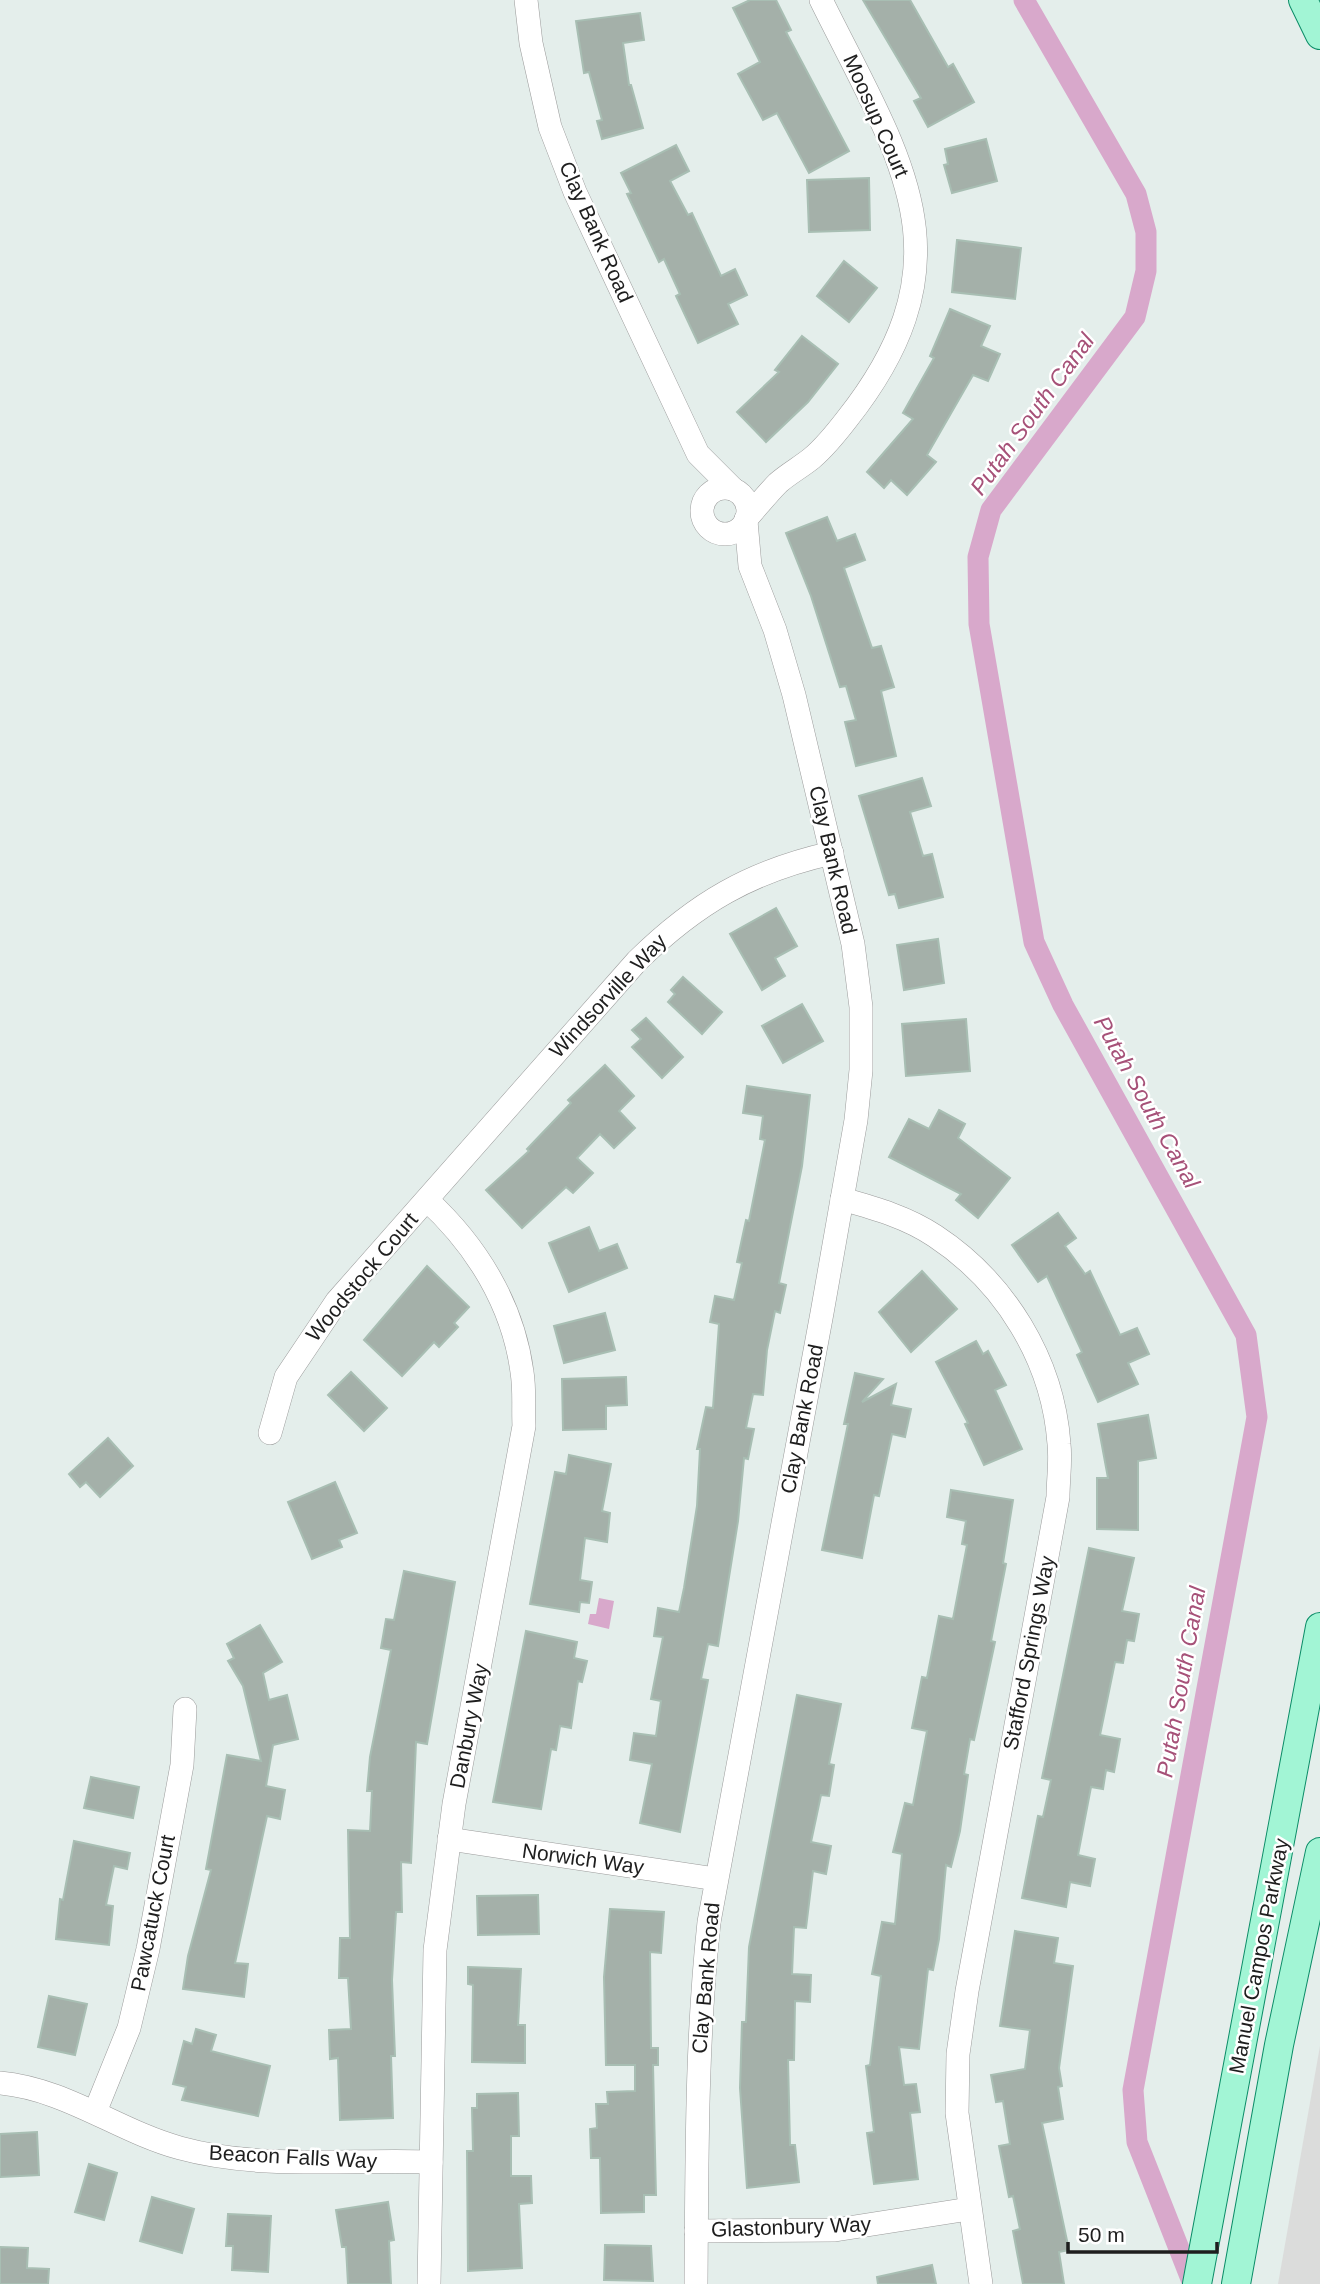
<svg xmlns="http://www.w3.org/2000/svg" width="1320" height="2284" font-family="Arial,sans-serif">
  <rect width="100%" height="100%" fill="#e4eeeb"/>
  <!-- residential -->
  <path fill="#dbdcdb" d="M1320 2046V2284H1278Z"/>
  <!-- water -->
  <path fill="#d8a8cb" d="M599 1598 614 1601 609 1629 588 1624 590 1614H596Z"/>
  <g fill="none" stroke-linecap="round" stroke-linejoin="round">
    <!-- canal -->
    <path stroke="#d8a8cb" stroke-width="21" d="M1024 0 1136 194 1146 232V271L1135 317 991 510 978 557 979 624 1034 942 1063 1005 1246 1335 1257 1417 1133 2090 1137 2142 1193 2284"/>
  </g>
  <!-- building -->
  <g fill="#a4b0a9" stroke="#a8beb3" stroke-width="2">
    <path d="M750 0H776L791 30 786 32 849 151 809 173 777 113 763 120 738 74 760 62 733 8Z"/>
    <path d="M863 0H910L948 67 953 64 974 102 928 127 914 101 921 98Z"/>
    <path d="M640 13 644 40 623 43 629 85H631L643 128 602 139 597 121 602 120 589 72 584 73 576 21Z"/>
    <path d="M986 139 997 181 952 193 944 165 948 164 945 149Z"/>
    <path d="M676 145 689 171 670 181 688 215 692 213 721 276 735 269 747 295 728 304 738 324 698 343 676 296 680 294 664 259 659 262 627 194 631 193 621 173Z"/>
    <path d="M869 178 870 230 809 232 807 180Z"/>
    <path d="M957 240 1021 248 1015 299 952 292Z"/>
    <path d="M844 261 877 288 849 322 817 296Z"/>
    <path d="M950 309 990 326 981 346 1000 354 988 381 973 375 927 455 936 462 907 495 891 480 884 488 867 472 913 419 903 413 934 358 930 356Z"/>
    <path d="M802 336 838 364 808 402 766 442 737 412 779 372 775 370Z"/>
    <path d="M827 517 837 541 855 534 865 560 844 568 872 648 881 646 894 687 881 691 896 756 856 766 845 722 856 720 846 686 840 687 811 596 786 533Z"/>
    <path d="M922 778 931 806 910 812 923 856 932 854 943 897 899 908 895 894 889 895 859 796Z"/>
    <path d="M776 908 797 946 775 958 785 976 762 990 730 934Z"/>
    <path d="M938 939 944 983 904 990 897 945Z"/>
    <path d="M683 977 722 1012 702 1034 668 1002 675 994 671 990Z"/>
    <path d="M802 1004 823 1041 783 1063 762 1026Z"/>
    <path d="M646 1018 683 1057 662 1078 632 1047 641 1039 632 1030Z"/>
    <path d="M966 1019 970 1071 906 1076 902 1024Z"/>
    <path d="M605 1065 634 1096 619 1111 635 1128 614 1148 600 1134 577 1158 593 1173 573 1193 566 1187 522 1228 486 1190 529 1151 527 1149 571 1103 568 1100Z"/>
    <path d="M747 1086 810 1095 802 1166 779 1283 786 1285 780 1313 775 1311 767 1350 763 1395 753 1394 746 1428 754 1429 748 1459 744 1458 738 1521 718 1646 708 1644 701 1679 708 1680 680 1832 640 1823 652 1764 630 1760 634 1733 656 1736 661 1701 651 1699 663 1637 654 1636 658 1608 679 1612 684 1588 697 1506 700 1449H697L706 1407 713 1408 719 1324 710 1322 715 1296 734 1300 742 1263 737 1262 746 1220 749 1221 765 1140 760 1139 763 1116 743 1113Z"/>
    <path d="M939 1110 965 1124 958 1138 1010 1178 978 1218 956 1200 961 1194 889 1157 909 1119 929 1129Z"/>
    <path d="M1058 1213 1076 1238 1065 1246 1085 1274 1090 1271 1120 1335 1137 1328 1149 1354 1128 1363 1138 1384 1098 1402 1077 1355 1082 1352 1047 1276 1038 1282 1012 1245Z"/>
    <path d="M589 1227 599 1251 617 1244 627 1268 569 1292 549 1243Z"/>
    <path d="M427 1266 469 1307 454 1323 458 1327 439 1347 434 1342 402 1376 364 1340Z"/>
    <path d="M922 1271 957 1309 911 1352 879 1312Z"/>
    <path d="M605 1313 615 1350 564 1363 554 1326Z"/>
    <path d="M976 1341 983 1354 988 1351 1006 1385 995 1390 1022 1449 984 1465 965 1424 968 1423 936 1362Z"/>
    <path d="M351 1372 387 1408 364 1431 328 1395Z"/>
    <path d="M855 1373 883 1379 862 1402 896 1384 891 1405 911 1409 905 1437 892 1434 879 1496 874 1495 862 1558 822 1550 848 1424H844Z"/>
    <path d="M626 1377 627 1405 606 1406V1429L563 1430 562 1379Z"/>
    <path d="M1148 1415 1156 1458 1138 1461V1530L1097 1529V1478H1108L1098 1424Z"/>
    <path d="M108 1438 133 1466 100 1497 86 1482 80 1487 69 1474Z"/>
    <path d="M569 1455 611 1464 602 1511 610 1513 607 1542 585 1538 580 1580 592 1582 589 1603 580 1602 579 1612 530 1604 555 1472 566 1474Z"/>
    <path d="M335 1482 357 1533 339 1540 342 1547 312 1559 288 1502Z"/>
    <path d="M951 1490 1013 1500 1003 1563 1006 1564 991 1641 995 1642 974 1740 970 1739 964 1774 968 1775 960 1831 951 1867 946 1865 939 1939 933 1970 928 1969 919 2049 899 2047 904 2085 916 2084 920 2112 910 2113 918 2179 874 2184 867 2133 874 2132 866 2066 870 2065 881 1976 872 1974 882 1922 895 1924 902 1854 893 1852 905 1803 913 1805 927 1731 912 1728 922 1677 927 1678 939 1616 953 1619 967 1545 962 1544 966 1521 947 1517Z"/>
    <path d="M1089 1548 1134 1558 1122 1611 1139 1614 1134 1641 1127 1640 1123 1663 1115 1662 1100 1735 1120 1739 1114 1772 1106 1770 1103 1789 1091 1787 1078 1855 1095 1859 1090 1886 1070 1882 1066 1907 1022 1898 1038 1816 1043 1817 1051 1780 1042 1778Z"/>
    <path d="M404 1571 455 1582 427 1744 416 1742 411 1863 401 1862 402 1912H396L392 1980 395 2056H391L393 2118 340 2120 338 2058 330 2059 329 2030 351 2029 348 1978H339L340 1938H350L348 1830 370 1831 372 1791H367L370 1757 391 1650 381 1648 386 1619 394 1620Z"/>
    <path d="M260 1625 282 1662 263 1673 269 1700 287 1695 298 1739 273 1745 266 1786 285 1790 280 1819 267 1816 235 1963 248 1964 244 1997 183 1989 188 1956 211 1870 206 1869 227 1755 261 1761 243 1686 228 1661 234 1658 227 1644Z"/>
    <path d="M526 1631 577 1642 574 1658 587 1661 582 1682 578 1681 571 1728 560 1726 556 1750 551 1749 541 1809 493 1802Z"/>
    <path d="M797 1695 841 1704 829 1764 834 1765 829 1796 821 1795 811 1842 831 1846 826 1874 813 1871 806 1928 794 1927 792 1974 811 1975 810 2002 795 2001 794 2060H788L790 2145H795L799 2182 747 2188 740 2088 742 2022H746L749 1947Z"/>
    <path d="M91 1777 139 1787 133 1818 84 1808Z"/>
    <path d="M74 1841 130 1853 127 1869 114 1866 106 1905 113 1906 109 1945 56 1939 60 1899 63 1900Z"/>
    <path d="M538 1895 539 1934 478 1935 477 1896Z"/>
    <path d="M610 1909 664 1912 661 1953 650 1952 651 2048H658V2065H653L656 2195H644V2212L601 2213 600 2158H591L590 2129 597 2128 596 2104H608L607 2092 635 2091V2065H606L604 1977Z"/>
    <path d="M1015 1931 1058 1938 1054 1963 1073 1966 1059 2068 1062 2086 1058 2087 1063 2119 1042 2123 1069 2250 1059 2252 1064 2284H1023L1013 2231 1020 2229 1013 2196 1009 2197 999 2146 1010 2144 1003 2101 996 2102 991 2075 1025 2069 1030 2030 1000 2026Z"/>
    <path d="M468 1967 521 1969 518 2025H525V2063L472 2062 473 1985 468 1984Z"/>
    <path d="M49 1996 87 2004 75 2055 38 2047Z"/>
    <path d="M196 2029 216 2035 211 2051 270 2066 258 2116 182 2100 186 2087 173 2084 184 2041 192 2044Z"/>
    <path d="M518 2093 519 2136H511V2176H531L532 2203 519 2204 522 2268 468 2271 467 2151H473L472 2108H477V2094Z"/>
    <path d="M37 2132 39 2175 0 2177V2134Z"/>
    <path d="M89 2164 117 2173 104 2220 75 2212Z"/>
    <path d="M152 2197 194 2209 182 2253 140 2241Z"/>
    <path d="M388 2202 394 2240 389 2241 391 2284H348L346 2247H342L336 2210Z"/>
    <path d="M228 2214 271 2216 268 2272 232 2270 233 2246H226Z"/>
    <path d="M605 2245 651 2246 653 2281 604 2280Z"/>
    <path d="M0 2247 28 2248 27 2268 49 2269 48 2284H0Z"/>
    <path d="M932 2265 936 2284H878L877 2277Z"/>
  </g>
  <g fill="none" stroke-linecap="round" stroke-linejoin="round">
    <defs>
      <g id="minor">
        <path d="M526 0 531 43 550 127 575 192 698 454 733 489"/>
        <circle cx="725" cy="511" r="23"/>
        <path d="M746 519C757 507 767 494 778 483 788 474 801 467 812 458 825 447 837 432 847 419 975 257 899 158 821 0"/>
        <path d="M842 1199C874 1208 907 1217 935 1236 1005 1282 1053 1360 1059 1444 1061 1461 1058 1480 1058 1497L967 1991 958 2054 957 2113 981 2284"/>
        <path d="M427 1200C476 1245 513 1304 522 1372 525 1390 523 1409 524 1426L454 1804 435 1950 429 2284"/>
        <path d="M270 1433 286 1377 337 1301 637 961C696 903 751 871 832 853"/>
        <path d="M449 1839 716 1879"/>
        <path d="M0 2083C66 2089 118 2131 180 2148 260 2170 348 2159 431 2162"/>
        <path d="M95 2112 129 2028 148 1949 182 1765 185 1709"/>
        <path d="M696 2231 835 2230 969 2209"/>
        <path d="M696 2284C697 2163 696 2043 709 1922L822 1313 856 1120 861 1070V1007L853 944 794 695 775 630 750 566 746 521"/>
      </g>
      <g id="major">
        <path d="M1303 0 1320 35"/>
        <path d="M1197 2284 1320 1627"/>
        <path d="M1236 2284 1279 2045 1320 1852"/>
      </g>
    </defs>
    <!-- minor casing -->
    <use href="#minor" stroke="#9b9b9b" stroke-width="24"/>
    <!-- major casing -->
    <use href="#major" stroke="#0b8c67" stroke-width="30"/>
    <!-- minor -->
    <use href="#minor" stroke="#fff" stroke-width="23"/>
    <!-- major -->
    <use href="#major" stroke="#a2f5d5" stroke-width="28"/>
  </g>
  <g text-anchor="middle" stroke-width="5" stroke-linejoin="round" paint-order="stroke">
    <!-- street labels -->
    <g font-size="21" fill="#1e1e1e" stroke="#fff">
      <text transform="translate(876 116) rotate(66)" y="7">Moosup Court</text>
      <text transform="translate(596 232) rotate(66)" y="7">Clay Bank Road</text>
      <text transform="translate(833 860) rotate(77)" y="7">Clay Bank Road</text>
      <text transform="translate(608 996) rotate(-47)" y="7">Windsorville Way</text>
      <text transform="translate(362 1277) rotate(-50)" y="7">Woodstock Court</text>
      <text transform="translate(802 1419) rotate(-79)" y="7">Clay Bank Road</text>
      <text transform="translate(1029 1653) rotate(-79)" y="7">Stafford Springs Way</text>
      <text transform="translate(469 1726) rotate(-79)" y="7">Danbury Way</text>
      <text transform="translate(583 1859) rotate(8)" y="7">Norwich Way</text>
      <text transform="translate(153 1913) rotate(-79)" y="7">Pawcatuck Court</text>
      <text transform="translate(1259 1956) rotate(-79)" y="7">Manuel Campos Parkway</text>
      <text transform="translate(706 1978) rotate(-85)" y="7">Clay Bank Road</text>
      <text transform="translate(293 2157) rotate(3)" y="7">Beacon Falls Way</text>
      <text transform="translate(791 2227) rotate(-2)" y="7">Glastonbury Way</text>
    </g>
    <!-- water labels -->
    <g font-size="23" font-style="italic" fill="#a65178" stroke="#fff">
      <text transform="translate(1032 414) rotate(-54)" y="8">Putah South Canal</text>
      <text transform="translate(1147 1102) rotate(61)" y="8">Putah South Canal</text>
      <text transform="translate(1181 1682) rotate(-80)" y="8">Putah South Canal</text>
    </g>
  </g>
  <!-- scale -->
  <path d="M1068 2242v10h149v-10" fill="none" stroke="#1e1e1e" stroke-width="3.5"/>
  <text x="1078" y="2242" font-size="21" fill="#1e1e1e" stroke="#ffffff" stroke-width="5" paint-order="stroke">50 m</text>
</svg>
